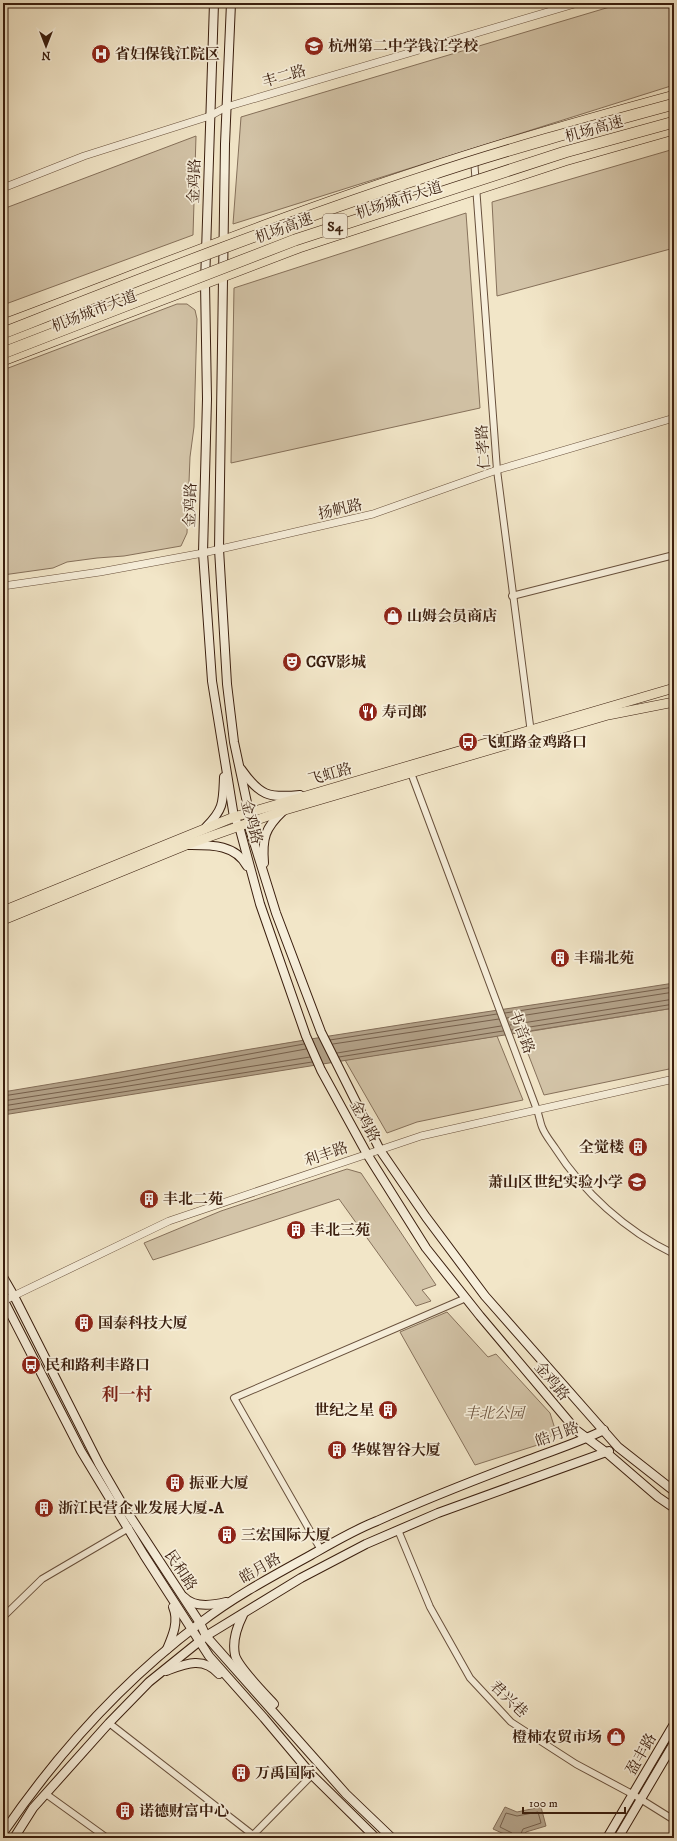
<svg xmlns="http://www.w3.org/2000/svg" width="677" height="1841" font-family="'IM FELL DW Pica','Noto Serif SC',serif">
  <rect width="100%" height="100%" fill="#f2e6c8"/>
  <filter id="stains"><feTurbulence type="fractalNoise" baseFrequency=".005" numOctaves="4"/><feColorMatrix values="0 0 0 0 .2 0 0 0 0 .09 0 0 0 0 .02 0 0 0 .5 -.17"/></filter>
  <radialGradient id="worn" r=".72"><stop offset=".6" stop-color="#630" stop-opacity="0"/><stop offset="1" stop-color="#630" stop-opacity=".3"/></radialGradient>
  <!-- green -->
  <g fill="#d3c4a8" stroke="#86715b">
    <path d="M623 3H674V85L233 224 241 117Z"/>
    <path d="M196 136 193 235 3 305V209Z"/>
    <path d="M674 149V248L497 296 492 202Z"/>
    <path d="M466 213 480 408 231 463 234 288Z"/>
    <path d="M177 304H187L195 310 197 319 194 427 190 457 187 533 181 546 124 556 97 558 67 562 53 568 3 575V370Z"/>
    <path d="M674 1008V1068L544 1095 520 1033Z"/>
    <path d="M497 1036 523 1100 417 1122 387 1133 345 1060Z"/>
    <path d="M347 1169 361 1173 436 1285 422 1290 431 1301 416 1306 339 1199 153 1260 144 1243 221 1211Z"/>
    <path d="M447 1312 488 1357 496 1354 550 1413 555 1429 547 1442 475 1465 400 1332Z"/>
  </g>
  <!-- water -->
  <g fill="#b3a289" stroke="#836d58">
    <path d="M674 983V1008L3 1115V1092C110 1075 216 1054 323 1037 440 1018 557 1002 674 983Z"/>
    <path d="M505 1807 517 1812 541 1807 546 1826 526 1832 523 1838H513L493 1829Z"/>
  </g>
  <g fill="none" stroke-linecap="round" stroke-linejoin="round">
    <!-- shore -->
    <g stroke="#76604c" stroke-width="1">
      <path d="M505 1013 674 987"/>
      <path d="M507 1018 674 992"/>
      <path d="M510 1025 674 999"/>
      <path d="M511 1030 674 1004"/>
      <path d="M330 1040 497 1014"/>
      <path d="M333 1044 499 1019"/>
      <path d="M337 1053 501 1026"/>
      <path d="M339 1057 503 1031"/>
      <path d="M3 1096 118 1078 304 1044"/>
      <path d="M3 1101 119 1083 306 1049"/>
      <path d="M3 1106 310 1057"/>
      <path d="M3 1111 312 1062"/>
      <path d="M513 1838 512 1833 500 1827 506 1813 517 1816 538 1812 541 1823 523 1829 519 1838"/>
    </g>
    <defs>
      <g id="minor">
        <path d="M474 159 497 470 531 733"/>
        <path d="M512 596 674 555"/>
        <path d="M411 773 537 1110C539 1115 540 1122 542 1127 545 1135 551 1142 555 1148 583 1192 626 1231 674 1254"/>
        <path d="M398 1530 430 1607 470 1678 511 1722 576 1764 634 1795 674 1820"/>
        <path d="M321 1550 234 1398 466 1298"/>
        <path d="M3 1617 42 1579 129 1528"/>
        <path d="M109 1723 253 1835"/>
        <path d="M46 1794 107 1838"/>
        <path d="M250 1838 312 1775"/>
      </g>
      <g id="tertiary">
        <path d="M3 188 84 156 210 116 226 107 578 3"/>
        <path d="M3 586 100 572 203 553 373 514 497 470 674 418"/>
        <path d="M3 1301 169 1221 421 1136 674 1079"/>
      </g>
      <g id="secondary">
        <path d="M214 3 205 283 207 399 203 553 212 681 234 817 239 826 260 904 306 1036 321 1070 367 1154 426 1248 480 1316 576 1430 607 1453 658 1497 674 1508"/>
        <path d="M231 3 225 144 219 549 227 684 234 742 249 812 248 823 276 913 321 1032 380 1150 426 1217 485 1296 618 1447 674 1491"/>
        <path d="M241 769C260 796 268 798 300 795"/>
        <path d="M206 827C224 809 223 802 224 777"/>
        <path d="M188 845C211 845 235 844 247 866"/>
        <path d="M264 863C262 838 265 828 283 811"/>
        <path d="M3 1277 14 1296 99 1464 124 1507 200 1623 206 1636 346 1794 392 1838"/>
        <path d="M3 1299 81 1451 144 1555 209 1656 264 1718 312 1775 376 1838"/>
        <path d="M184 1597C194 1608 214 1605 226 1602"/>
        <path d="M243 1615C237 1627 232 1640 235 1655 238 1667 265 1694 274 1704"/>
        <path d="M167 1649C173 1635 179 1621 173 1607"/>
        <path d="M166 1671C185 1664 203 1656 219 1674"/>
        <path d="M3 1833C57 1754 123 1681 200 1623 235 1596 273 1576 311 1555 332 1543 354 1530 377 1521 426 1499 477 1479 528 1460 554 1450 580 1442 604 1430"/>
        <path d="M14 1838 33 1808 109 1723 149 1682 206 1636 301 1578 366 1544 438 1513 609 1451"/>
        <path d="M607 1838 674 1724"/>
        <path d="M618 1838 674 1743"/>
      </g>
      <g id="primary">
        <path d="M3 324C142 272 280 216 421 170 505 142 589 118 674 95"/>
        <path d="M3 361 299 248 565 161 674 130"/>
        <path d="M3 911 234 817 674 688"/>
        <path d="M3 920 186 845 285 810 608 715 674 702"/>
      </g>
    </defs>
    <!-- minor casing -->
    <use href="#minor" stroke="#68503c" stroke-width="8"/>
    <!-- tertiary casing -->
    <use href="#tertiary" stroke="#68503c" stroke-width="8"/>
    <!-- secondary casing -->
    <use href="#secondary" stroke="#3a1e0e" stroke-width="10"/>
    <!-- primary casing -->
    <use href="#primary" stroke="#3a1e0e" stroke-width="10"/>
    <!-- minor -->
    <use href="#minor" stroke="#f7efdb" stroke-width="6"/>
    <!-- tertiary -->
    <use href="#tertiary" stroke="#f7efdb" stroke-width="7"/>
    <!-- secondary -->
    <use href="#secondary" stroke="#f7efdb" stroke-width="8"/>
    <!-- primary -->
    <use href="#primary" stroke="#f2e6c8" stroke-width="9"/>
    <defs>
      <g id="motorway-bridge">
        <path d="M3 333C141 279 280 224 421 178 504 150 589 127 674 104"/>
        <path d="M3 353 295 240 565 152 674 122"/>
      </g>
    </defs>
    <!-- motorway-bridge casing -->
    <use href="#motorway-bridge" stroke="#3a1e0e" stroke-width="12" stroke-linecap="butt"/>
    <!-- motorway-bridge -->
    <use href="#motorway-bridge" stroke="#f2e6c8" stroke-width="11"/>
  </g>
  <!-- icons -->
  <defs>
    <symbol id="school-disc" viewBox="-11 -11 22 22"><circle r="9.5" fill="#8f2418" stroke="#f7efdb"/><path d="M0-5L7-2L0 1L-7-2ZM-4 1L0 2.5L4 1V4Q0 6-4 4Z" fill="#fff"/></symbol>
    <symbol id="hospital-disc" viewBox="-11 -11 22 22"><circle r="9.5" fill="#8f2418" stroke="#f7efdb"/><path d="M-5-5h3v3.5h4V-5h3V5h-3V1.5h-4V5h-3Z" fill="#fff"/></symbol>
    <symbol id="shop-disc" viewBox="-11 -11 22 22"><circle r="9.5" fill="#8f2418" stroke="#f7efdb"/><path d="M-5-2.5h2.3a2.7 3.5 0 0 1 5.4 0H5L5.5 6h-11ZM-1.5-2.5h3a1.5 2.3 0 0 0-3 0Z" fill="#fff"/></symbol>
    <symbol id="theatre-disc" viewBox="-11 -11 22 22"><circle r="9.5" fill="#8f2418" stroke="#f7efdb"/><path d="M-5-5.5Q0-4 5-5.5V0Q5 5 0 6Q-5 5-5 0ZM-3.3-2.5H-1v1.5H-3.3ZM1-2.5H3.3v1.5H1ZM-2.8 1Q0 5.5 2.8 1Z" fill="#fff"/></symbol>
    <symbol id="restaurant-disc" viewBox="-11 -11 22 22"><circle r="9.5" fill="#8f2418" stroke="#f7efdb"/><path d="M-5-6h1v4h1v-4h1v4h1v-4h1v5L-1.5 .5V6h-2V.5L-5-1ZM5-6V6H3V1.5H1.5Q1.5-4 5-6Z" fill="#fff"/></symbol>
    <symbol id="bus-disc" viewBox="-11 -11 22 22"><circle r="9.5" fill="#8f2418" stroke="#f7efdb"/><path d="M-5-6H5V4H4V6H2V4H-2V6H-4V4H-5ZM-3.5-4V0h7V-4ZM-3.5 1.2v1.5H-2V1.2ZM2 1.2v1.5H3.5V1.2Z" fill="#fff"/></symbol>
    <symbol id="building-disc" viewBox="-11 -11 22 22"><circle r="9.5" fill="#8f2418" stroke="#f7efdb"/><path d="M-4-6H4V6H1V3H-1V6H-4ZM-2.5-4.3h1.7v1.8h-1.7ZM.8-4.3h1.7v1.8H.8ZM-2.5-1h1.7V.8h-1.7ZM.8-1h1.7V.8H.8Z" fill="#fff"/></symbol>
  </defs>
  <g fill-rule="evenodd">
    <use href="#school-disc" x="303" y="35" width="22" height="22"/>
    <use href="#hospital-disc" x="90" y="43" width="22" height="22"/>
    <use href="#shop-disc" x="382" y="605" width="22" height="22"/>
    <use href="#theatre-disc" x="281" y="651" width="22" height="22"/>
    <use href="#restaurant-disc" x="357" y="701" width="22" height="22"/>
    <use href="#bus-disc" x="457" y="731" width="22" height="22"/>
    <use href="#building-disc" x="549" y="947" width="22" height="22"/>
    <use href="#building-disc" x="627" y="1136" width="22" height="22"/>
    <use href="#school-disc" x="626" y="1171" width="22" height="22"/>
    <use href="#building-disc" x="138" y="1188" width="22" height="22"/>
    <use href="#building-disc" x="285" y="1219" width="22" height="22"/>
    <use href="#building-disc" x="73" y="1312" width="22" height="22"/>
    <use href="#bus-disc" x="20" y="1354" width="22" height="22"/>
    <use href="#building-disc" x="377" y="1399" width="22" height="22"/>
    <use href="#building-disc" x="326" y="1439" width="22" height="22"/>
    <use href="#building-disc" x="164" y="1472" width="22" height="22"/>
    <use href="#building-disc" x="33" y="1497" width="22" height="22"/>
    <use href="#building-disc" x="216" y="1524" width="22" height="22"/>
    <use href="#shop-disc" x="605" y="1726" width="22" height="22"/>
    <use href="#building-disc" x="230" y="1762" width="22" height="22"/>
    <use href="#building-disc" x="114" y="1800" width="22" height="22"/>
  </g>
  <g text-anchor="middle" stroke-width="3.5" stroke-linejoin="round" paint-order="stroke">
    <!-- shield labels -->
    <rect fill="#f7efdb" stroke="#735d4c" stroke-width="1" x="323" y="214" width="24" height="24" rx="3"/>
    <g font-size="14" font-weight="bold" fill="#3a1e0e">
      <text x="335" y="231">S4</text>
    </g>
    <!-- poi labels -->
    <g font-size="15" font-weight="bold" fill="#3a1e0e" stroke="#f7efdb" text-anchor="start">
      <text x="328" y="51">杭州第二中学钱江学校</text>
      <text x="115" y="59">省妇保钱江院区</text>
      <text x="407" y="621">山姆会员商店</text>
      <text x="306" y="667">CGV影城</text>
      <text x="382" y="717">寿司郎</text>
      <text x="482" y="747">飞虹路金鸡路口</text>
      <text x="574" y="963">丰瑞北苑</text>
      <text x="624" y="1152" text-anchor="end">全觉楼</text>
      <text x="623" y="1187" text-anchor="end">萧山区世纪实验小学</text>
      <text x="163" y="1204">丰北二苑</text>
      <text x="310" y="1235">丰北三苑</text>
      <text x="98" y="1328">国泰科技大厦</text>
      <text x="45" y="1370">民和路利丰路口</text>
      <text x="374" y="1415" text-anchor="end">世纪之星</text>
      <text x="351" y="1455">华媒智谷大厦</text>
      <text x="189" y="1488">振亚大厦</text>
      <text x="58" y="1513">浙江民营企业发展大厦-A</text>
      <text x="241" y="1540">三宏国际大厦</text>
      <text x="602" y="1742" text-anchor="end">橙柿农贸市场</text>
      <text x="255" y="1778">万禹国际</text>
      <text x="139" y="1816">诺德财富中心</text>
    </g>
    <!-- street labels -->
    <g font-size="15" fill="#3a1e0e" stroke="#f7efdb">
      <text transform="translate(284 76) rotate(-16)" y="5">丰二路</text>
      <text transform="translate(594 129) rotate(-16)" y="5">机场高速</text>
      <text transform="translate(194 181) rotate(-88)" y="5">金鸡路</text>
      <text transform="translate(399 200) rotate(-18)" y="5">机场城市大道</text>
      <text transform="translate(284 228) rotate(-20)" y="5">机场高速</text>
      <text transform="translate(94 311) rotate(-21)" y="5">机场城市大道</text>
      <text transform="translate(483 447) rotate(-94)" y="5">仁孝路</text>
      <text transform="translate(190 505) rotate(-88)" y="5">金鸡路</text>
      <text transform="translate(340 509) rotate(-13)" y="5">扬帆路</text>
      <text transform="translate(330 774) rotate(-16)" y="5">飞虹路</text>
      <text transform="translate(252 822) rotate(75)" y="5">金鸡路</text>
      <text transform="translate(522 1032) rotate(69)" y="5">书音路</text>
      <text transform="translate(365 1121) rotate(61)" y="5">金鸡路</text>
      <text transform="translate(326 1154) rotate(-19)" y="5">利丰路</text>
      <text transform="translate(552 1381) rotate(50)" y="5">金鸡路</text>
      <text transform="translate(557 1434) rotate(-20)" y="5">皓月路</text>
      <text transform="translate(260 1568) rotate(-30)" y="5">皓月路</text>
      <text transform="translate(181 1570) rotate(56)" y="5">民和路</text>
      <text transform="translate(509 1699) rotate(44)" y="5">君兴巷</text>
      <text transform="translate(641 1754) rotate(-60)" y="5">盈丰路</text>
    </g>
    <!-- park labels -->
    <g font-size="15" font-style="italic" fill="#68503c" stroke="#f7efdb">
      <text x="494" y="1418">丰北公园</text>
    </g>
    <!-- quarter labels -->
    <g font-size="17" font-weight="bold" fill="#7a1f14" stroke="#f7efdb">
      <text x="127" y="1400">利一村</text>
    </g>
  </g>
  <!-- margin -->
  <rect width="677" height="1841" fill="none" stroke="#f2e6c8" stroke-width="16"/>
  <rect x="4" y="4" width="669" height="1833" fill="none" stroke="#3a1e0e" stroke-width="2"/>
  <rect x="8" y="8" width="661" height="1825" fill="none" stroke="#3a1e0e"/>
  <!-- north arrow -->
  <g transform="translate(46 46) rotate(180)" stroke="#f7efdb" stroke-width="3" paint-order="stroke">
  <path d="M0-3L7 15L0 10L-7 15Z" fill="#3a1e0e"/>
  <text y="-6" font-size="11" font-weight="bold" text-anchor="middle" fill="#3a1e0e">N</text>
  </g>
  <!-- scale -->
  <path d="M523 1807v6h102v-6" fill="none" stroke="#3a1e0e" stroke-width="2"/>
  <text x="529" y="1807" font-size="12" fill="#3a1e0e" stroke="#f7efdb" stroke-width="3" paint-order="stroke">100 m</text>
  <rect width="100%" height="100%" filter="url(#stains)"/>
  <rect width="100%" height="100%" fill="url(#worn)"/>
</svg>
